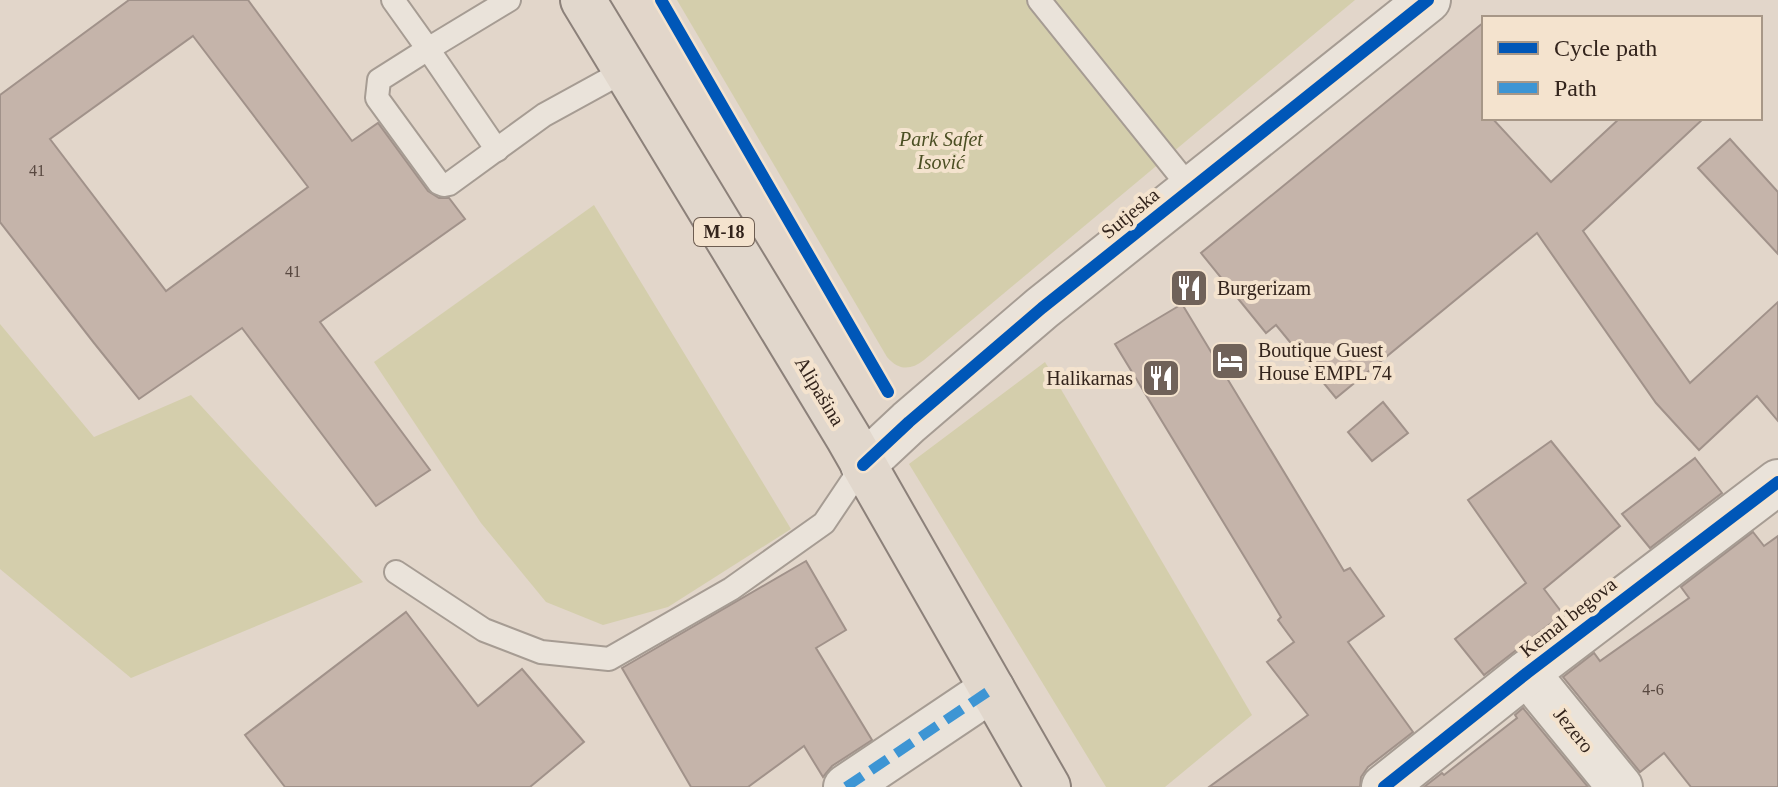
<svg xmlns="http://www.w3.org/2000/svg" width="1778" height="787" font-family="'Times New Roman',serif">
  <rect width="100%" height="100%" fill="#e2d6ca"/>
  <!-- green -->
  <g fill="#d4ceac">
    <path d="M677 0H1355L924 360C910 371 898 370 887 357Z"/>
    <path d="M594 205 791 529 668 607 603 625 546 602 481 523 374 362Z"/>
    <path d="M0 324 94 437 191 395 363 582 131 678 0 569Z"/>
    <path d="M1045 362 1252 715 1165 787H1106L909 464Z"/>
  </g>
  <!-- building -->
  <g fill="#c5b4aa" stroke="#a1928a" stroke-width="2" fill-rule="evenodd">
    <path d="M129 0H248L352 141 378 123 428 191 439 198H449L465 219 320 322 430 470 376 506 242 328 139 399 94 343 0 222V95ZM193 36 308 187 166 291 50 139Z"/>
    <path d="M1484 22V118H1492L1551 182 1620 118H1704L1583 231 1690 383 1778 302V421L1757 396 1699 450 1656 403 1537 233 1336 398 1276 325 1266 333 1201 253Z"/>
    <path d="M1730 139 1778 192V254L1698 168Z"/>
    <path d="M1182 304 1344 571 1350 568 1384 616 1348 642 1413 732 1368 767 1361 777 1360 787H1209L1308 715 1267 662 1294 642 1278 620 1281 617 1115 344Z"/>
    <path d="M1383 402 1408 433 1372 461 1348 432Z"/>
    <path d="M1551 441 1620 526 1544 589 1563 614 1484 675 1455 639 1526 583 1468 500Z"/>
    <path d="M1695 458 1722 493 1650 548 1622 514Z"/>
    <path d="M1753 532 1764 546 1778 536V787H1691L1664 753 1640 772 1563 677 1594 653 1600 661 1689 598 1681 587Z"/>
    <path d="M806 561 846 630 816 648 872 740 832 766 823 777 804 746 748 787H691L622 668Z"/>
    <path d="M406 612 478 706 522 669 584 742 530 787H285L245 735Z"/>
    <path d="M1523 708 1588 787H1424L1442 773 1444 775 1517 718 1515 715Z"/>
  </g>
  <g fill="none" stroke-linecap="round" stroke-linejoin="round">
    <defs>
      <g id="lane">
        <path d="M393 0 428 49 379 80 377 98 439 183 444 185 449 184 544 115 626 70"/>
        <path d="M1039 0 1191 189"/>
        <path d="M497 150 428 49 509 0"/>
        <path d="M396 572 484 630 541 652 609 659 731 589 824 523 863 465"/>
      </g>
      <g id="street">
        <path d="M863 465 909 422 1042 308 1428 0"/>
        <path d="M1527 673 1620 787"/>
        <path d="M846 787 992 689"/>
        <path d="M1384 787 1527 673 1778 482"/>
      </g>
      <path id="primary" d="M583 0 848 437 1048 787"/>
    </defs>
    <!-- lane casing -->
    <use href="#lane" stroke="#a69c93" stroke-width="26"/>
    <!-- street casing -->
    <use href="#street" stroke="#a69c93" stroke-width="48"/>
    <!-- primary casing -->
    <use href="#primary" stroke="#8c817a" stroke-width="48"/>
    <!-- lane -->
    <use href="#lane" stroke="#eae3da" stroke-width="22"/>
    <!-- street -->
    <use href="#street" stroke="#eae3da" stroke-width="44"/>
    <!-- primary -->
    <use href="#primary" stroke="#e1d7cc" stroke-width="44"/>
    <!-- quiet -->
    <path stroke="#3d95d4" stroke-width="10" stroke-dasharray="20 10" stroke-linecap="butt" d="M846 787 992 689"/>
    <defs>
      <g id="cycleway">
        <path d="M661 0 888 392"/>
        <path d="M863 465 909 422 1042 308 1428 0"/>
        <path d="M1384 787 1527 673 1778 482"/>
      </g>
    </defs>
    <!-- cycleway casing -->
    <use href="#cycleway" stroke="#f4e3ce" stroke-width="17"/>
    <!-- cycleway -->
    <use href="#cycleway" stroke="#0057b8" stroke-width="12"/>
  </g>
  <!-- icons -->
  <defs>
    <symbol id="restaurant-square" viewBox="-11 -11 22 22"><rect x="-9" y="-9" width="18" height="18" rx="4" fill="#706259" stroke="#f4e3ce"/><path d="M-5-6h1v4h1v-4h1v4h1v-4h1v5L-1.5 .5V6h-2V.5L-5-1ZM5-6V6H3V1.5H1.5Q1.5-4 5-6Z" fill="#fff"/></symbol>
    <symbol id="hotel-square" viewBox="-11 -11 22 22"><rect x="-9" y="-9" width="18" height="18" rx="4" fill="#706259" stroke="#f4e3ce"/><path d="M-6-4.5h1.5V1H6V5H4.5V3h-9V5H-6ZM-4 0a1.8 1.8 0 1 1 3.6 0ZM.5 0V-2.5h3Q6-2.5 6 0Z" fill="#fff"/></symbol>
  </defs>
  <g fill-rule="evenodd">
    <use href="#restaurant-square" x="1167" y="266" width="44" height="44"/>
    <use href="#hotel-square" x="1208" y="339" width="44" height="44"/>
    <use href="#restaurant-square" x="1139" y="356" width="44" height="44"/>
  </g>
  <g text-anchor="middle" stroke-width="8" stroke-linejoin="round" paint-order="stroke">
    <!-- number labels -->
    <g font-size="16" fill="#584840">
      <text x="37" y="176">41</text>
      <text x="293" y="277">41</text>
      <text x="1653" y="695">4-6</text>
    </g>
    <!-- shield labels -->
    <rect fill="#f4e3ce" stroke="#6d5d51" stroke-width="2" x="694" y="218" width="60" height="28" rx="6"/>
    <g font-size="18" font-weight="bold" fill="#33241c">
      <text x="724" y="238">M-18</text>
    </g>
    <!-- park labels -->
    <g font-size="20" font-style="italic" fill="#4b4f23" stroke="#f4e3ce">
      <text x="941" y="146">Park Safet<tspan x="941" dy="23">Isović</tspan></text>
    </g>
    <!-- street labels -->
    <g font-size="20" fill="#33241c" stroke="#f4e3ce">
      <text transform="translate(1130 213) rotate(-39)" y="7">Sutjeska</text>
      <text transform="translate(820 391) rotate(59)" y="7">Alipašina</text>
      <text transform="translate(1568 617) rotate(-38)" y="7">Kemal begova</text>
      <text transform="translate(1574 730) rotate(51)" y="7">Jezero</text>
    </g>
    <!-- poi labels -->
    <g font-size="20" fill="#33241c" stroke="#f4e3ce" text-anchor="start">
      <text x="1217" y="295">Burgerizam</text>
      <text x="1258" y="357">Boutique Guest<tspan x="1258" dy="23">House EMPL 74</tspan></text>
      <text x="1133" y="385" text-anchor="end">Halikarnas</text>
    </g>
  </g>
  <!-- legend -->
  <rect x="1482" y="16" width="280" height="104" fill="#f4e3ce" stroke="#a79787" stroke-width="2"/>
  <rect x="1498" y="42" width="40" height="12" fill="#0057b8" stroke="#a79787" stroke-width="2"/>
  <text x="1554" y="56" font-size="24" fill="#33241c">Cycle path</text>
  <rect x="1498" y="82" width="40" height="12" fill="#3d95d4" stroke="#a79787" stroke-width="2"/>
  <text x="1554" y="96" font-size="24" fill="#33241c">Path</text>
</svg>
